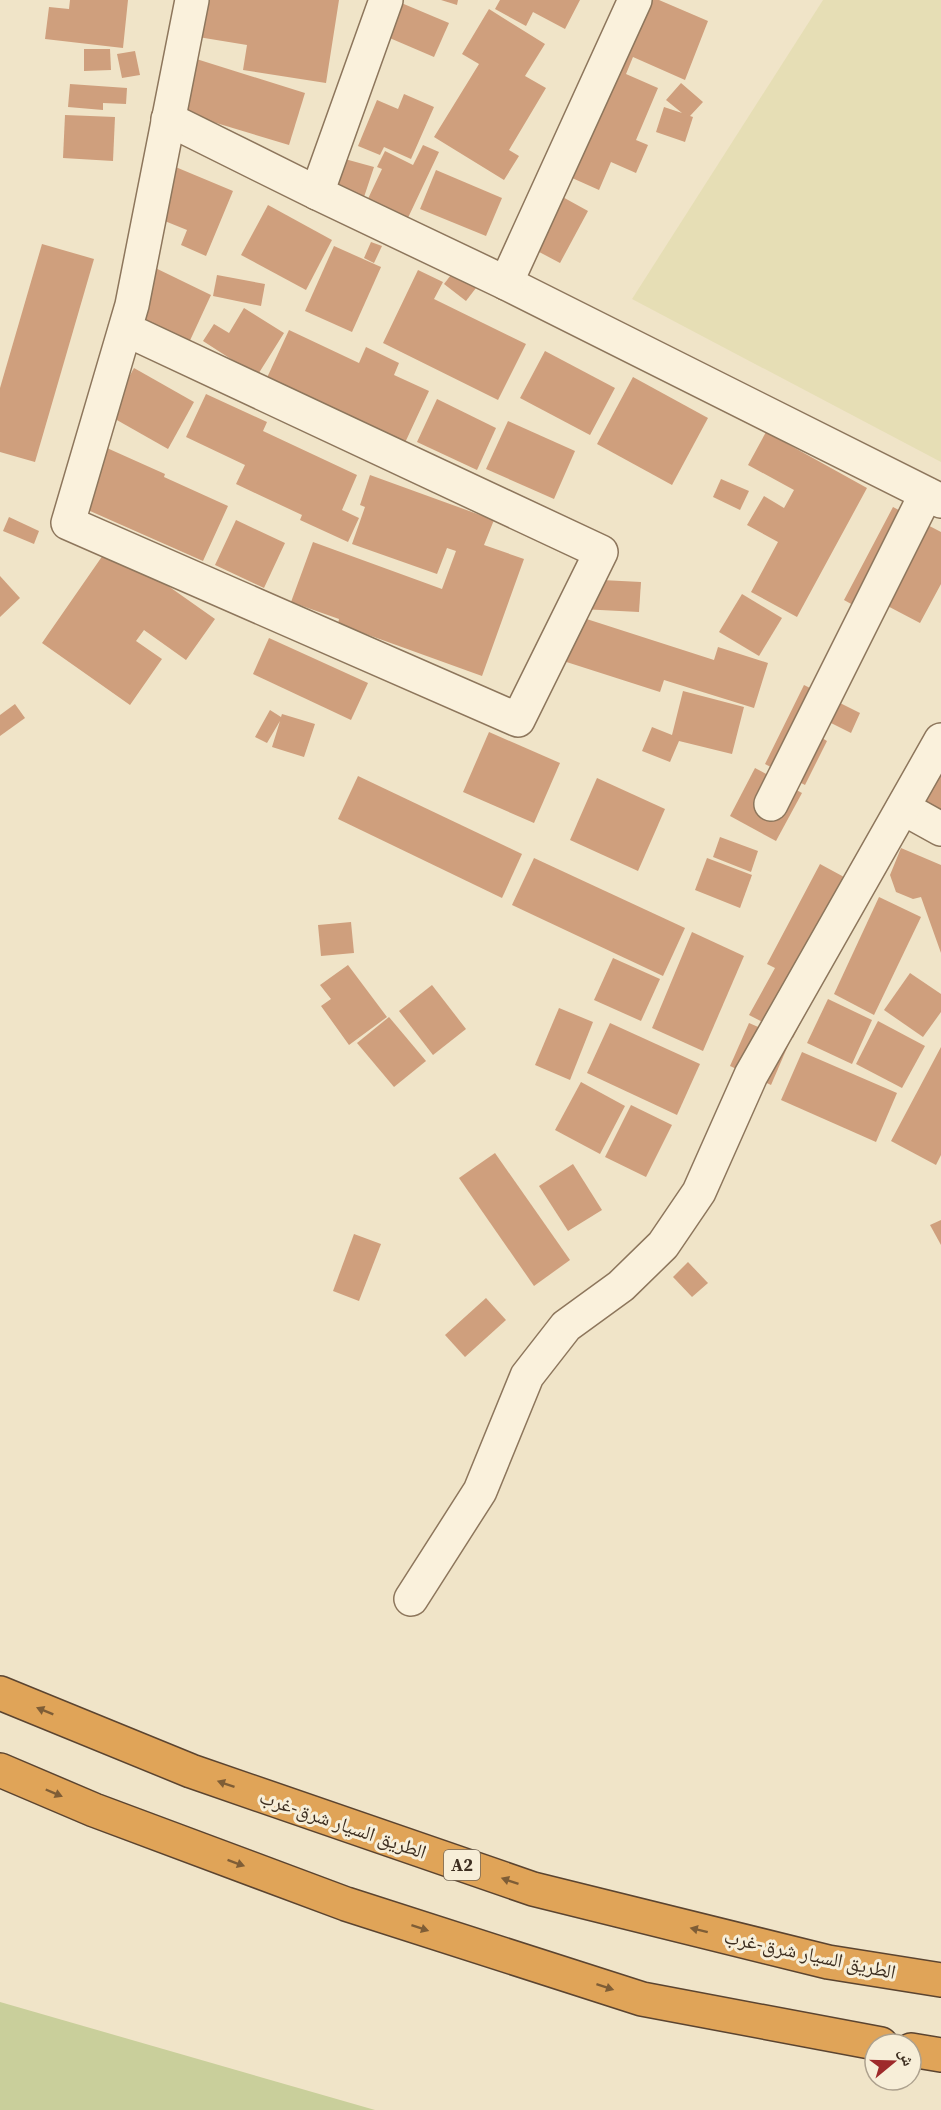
<svg xmlns="http://www.w3.org/2000/svg" width="941" height="2110" font-family="'Source Serif 4','Noto Naskh Arabic',serif">
  <rect width="100%" height="100%" fill="#f0e4c8"/>
  <!-- farmland -->
  <path fill="#e6deb5" d="M823 0H941V462L632 299Z"/>
  <!-- green -->
  <path fill="#c9cf9b" d="M0 2002 375 2110H0Z"/>
  <!-- building -->
  <g fill="#cf9f7d">
    <path d="M70 0H128L123 48 45 39 49 7 69 9Z"/>
    <path d="M192 0H339L326 83 243 70 247 45 186 35Z"/>
    <path d="M441 0H458L457 5Z"/>
    <path d="M500 0H580L565 29 533 12 526 26 495 9Z"/>
    <path d="M624 0H659L708 21 685 80 633 57 626 74 658 88 636 140 648 145 636 173 611 162 599 190 552 169Z"/>
    <path d="M399 2 449 23 434 57 385 36Z"/>
    <path d="M489 9 545 44 525 76 546 88 509 150 519 156 504 180 434 137 479 64 462 54Z"/>
    <path d="M84 49H110L111 70 84 71Z"/>
    <path d="M135 51 140 75 122 78 117 54Z"/>
    <path d="M190 57 305 93 289 145 173 110Z"/>
    <path d="M681 83 703 102 690 116 693 117 685 142 656 132 664 107 682 113 666 100Z"/>
    <path d="M70 84 127 88 126 104 103 103V110L68 107Z"/>
    <path d="M404 94 434 107 411 159 384 147 380 155 358 146 377 100 398 109Z"/>
    <path d="M65 115 115 117 113 161 63 158Z"/>
    <path d="M423 145 439 152 406 222 366 203 382 169 377 167 385 151 413 165Z"/>
    <path d="M334 156 374 167 364 197 325 184Z"/>
    <path d="M166 163 233 191 206 256 181 245 187 230 145 213Z"/>
    <path d="M436 170 502 198 486 236 420 209Z"/>
    <path d="M539 184 588 211 560 263 511 237Z"/>
    <path d="M268 205 332 240 306 290 241 255Z"/>
    <path d="M371 242 382 246 374 263 364 258Z"/>
    <path d="M42 244 94 259 35 462 0 452V388Z"/>
    <path d="M334 246 381 267 352 332 305 311Z"/>
    <path d="M143 262 211 295 187 347 118 313Z"/>
    <path d="M457 267 479 284 466 301 444 284Z"/>
    <path d="M418 270 443 282 434 299 526 344 498 400 383 343Z"/>
    <path d="M217 275 265 284 261 306 213 296Z"/>
    <path d="M244 308 284 333 257 376 203 341 214 324 229 333Z"/>
    <path d="M289 330 359 363 366 347 399 363 394 375 429 391 403 447 265 382Z"/>
    <path d="M545 351 615 388 590 435 520 398Z"/>
    <path d="M134 368 194 402 168 449 108 415Z"/>
    <path d="M633 377 708 418 672 485 597 444Z"/>
    <path d="M206 394 267 422 263 431 357 475 342 510 359 518 348 542 300 520 302 515 236 484 245 465 186 437Z"/>
    <path d="M437 399 496 428 477 470 417 442Z"/>
    <path d="M508 421 575 451 554 499 486 469Z"/>
    <path d="M766 432 867 488 797 617 751 592 778 542 747 525 764 496 784 508 794 490 748 465Z"/>
    <path d="M98 444 165 474 164 477 228 506 203 561 72 503Z"/>
    <path d="M370 475 494 520 484 545 524 559 482 676 338 624 339 619 291 602 313 542 442 589 456 551 447 548 437 574 352 544 365 507 360 505Z"/>
    <path d="M721 479 749 491 740 510 713 497Z"/>
    <path d="M893 507 941 532V584L920 623 878 601 871 615 844 600Z"/>
    <path d="M9 517 39 531 34 544 3 531Z"/>
    <path d="M236 520 285 543 264 588 215 565Z"/>
    <path d="M110 545 215 619 186 660 144 630 136 641 162 659 130 705 42 643Z"/>
    <path d="M0 576 20 598 0 617Z"/>
    <path d="M582 579 641 582 639 612 581 609Z"/>
    <path d="M742 594 782 618 759 656 719 632Z"/>
    <path d="M568 613 714 660 718 647 768 663 754 708 664 680 660 692 554 658Z"/>
    <path d="M269 638 368 683 351 720 253 674Z"/>
    <path d="M804 685 860 713 851 733 823 719 815 734 827 741 805 785 765 764Z"/>
    <path d="M683 691 744 707 732 754 679 741 670 762 642 751 652 727 672 735Z"/>
    <path d="M15 704 25 718 0 736V715Z"/>
    <path d="M270 710 281 717 282 714 315 724 304 757 272 747 280 721 267 743 255 737Z"/>
    <path d="M489 732 560 763 534 823 463 792Z"/>
    <path d="M755 768 802 793 776 841 730 816Z"/>
    <path d="M941 774V811L925 802Z"/>
    <path d="M358 776 522 854 502 898 338 819Z"/>
    <path d="M597 778 665 809 638 871 570 840Z"/>
    <path d="M720 837 758 851 751 872 713 857Z"/>
    <path d="M901 848 941 865V953L921 897 913 899 896 892 890 875Z"/>
    <path d="M534 858 685 928 663 976 512 905Z"/>
    <path d="M707 858 752 875 740 908 695 890Z"/>
    <path d="M820 864 868 890 793 1038 749 1015 775 968 767 964Z"/>
    <path d="M879 897 921 917 874 1015 834 994Z"/>
    <path d="M351 922 354 953 321 956 318 925Z"/>
    <path d="M692 932 744 956 703 1051 652 1028Z"/>
    <path d="M613 958 660 979 641 1021 594 1000Z"/>
    <path d="M348 965 387 1017 349 1045 321 1006 331 999 320 985Z"/>
    <path d="M910 973 941 994V1012L923 1037 884 1010Z"/>
    <path d="M432 985 466 1029 433 1055 399 1011Z"/>
    <path d="M828 999 872 1020 852 1064 807 1043Z"/>
    <path d="M559 1008 593 1022 570 1080 535 1065Z"/>
    <path d="M389 1017 426 1061 394 1087 357 1043Z"/>
    <path d="M878 1021 925 1046 902 1088 856 1064Z"/>
    <path d="M610 1023 700 1064 677 1115 587 1073Z"/>
    <path d="M749 1023 790 1041 771 1085 730 1066Z"/>
    <path d="M941 1047V1155L936 1165 891 1141Z"/>
    <path d="M802 1052 897 1093 876 1142 781 1100Z"/>
    <path d="M581 1082 625 1106 600 1154 555 1130Z"/>
    <path d="M631 1105 672 1125 646 1177 605 1157Z"/>
    <path d="M495 1153 570 1260 534 1286 459 1178Z"/>
    <path d="M573 1164 602 1210 568 1231 539 1186Z"/>
    <path d="M941 1220V1245L930 1225Z"/>
    <path d="M354 1234 381 1244 359 1301 333 1291Z"/>
    <path d="M688 1262 708 1283 692 1297 673 1277Z"/>
    <path d="M486 1298 506 1320 465 1357 445 1335Z"/>
  </g>
  <g fill="none" stroke-linecap="round" stroke-linejoin="round">
    <defs>
      <g id="minor">
        <path d="M168 119 317 193 506 283 941 501"/>
        <path d="M317 193 386 0"/>
        <path d="M506 283 635 0"/>
        <path d="M125 329 601 552 518 720 68 523 125 329 132 305 192 0"/>
        <path d="M771 804 926 494"/>
        <path d="M903 808 941 829"/>
        <path d="M411 1599 480 1491 527 1376 566 1326 621 1286 663 1245 699 1192 751 1075 941 740"/>
      </g>
      <g id="highway">
        <path d="M0 1693 191 1771 533 1889 828 1962 941 1980"/>
        <path d="M0 1770 94 1810 346 1904 642 1999 881 2044"/>
        <path d="M911 2050 941 2055"/>
      </g>
    </defs>
    <!-- minor casing -->
    <use href="#minor" stroke="#8d765c" stroke-width="36"/>
    <!-- highway casing -->
    <use href="#highway" stroke="#5b4430" stroke-width="36"/>
    <!-- minor -->
    <use href="#minor" stroke="#faf1dc" stroke-width="33"/>
    <!-- highway -->
    <use href="#highway" stroke="#e0a458" stroke-width="33"/>
  </g>
  <!-- one-way arrows -->
  <defs><path id="oneway-solid" d="M-6-.8H1V-3.2L6.5 0L1 3.2V.8H-6Z" transform="scale(1.5)"/></defs>
  <g fill="#7e5d36">
    <use href="#oneway-solid" transform="translate(45 1711) rotate(-158)"/>
    <use href="#oneway-solid" transform="translate(226 1784) rotate(-161)"/>
    <use href="#oneway-solid" transform="translate(54 1793) rotate(23)"/>
    <use href="#oneway-solid" transform="translate(236 1863) rotate(20)"/>
    <use href="#oneway-solid" transform="translate(510 1881) rotate(-161)"/>
    <use href="#oneway-solid" transform="translate(420 1928) rotate(18)"/>
    <use href="#oneway-solid" transform="translate(699 1930) rotate(-166)"/>
    <use href="#oneway-solid" transform="translate(605 1987) rotate(18)"/>
  </g>
  <g text-anchor="middle" stroke-width="6" stroke-linejoin="round" paint-order="stroke">
    <!-- shield labels -->
    <rect fill="#f7eed8" stroke="#756857" stroke-width="1.5" x="444" y="1850" width="36" height="30" rx="4.5"/>
    <g font-size="18" font-weight="bold" fill="#3d2e20">
      <text x="462" y="1871">A2</text>
    </g>
    <!-- street labels -->
    <g font-size="20" fill="#3d2e20" stroke="#f7eed8">
      <text transform="translate(343 1824) rotate(19)" y="7">الطريق السيار شرق-غرب</text>
      <text transform="translate(810 1954) rotate(12)" y="7">الطريق السيار شرق-غرب</text>
    </g>
  </g>
  <!-- north arrow -->
  <g transform="translate(893 2062) rotate(71)"><circle r="28" fill="#f7eed8" stroke="#ada18e" stroke-width="1.5"/>
  <path d="M0-4.5L10 22L0 15L-10 22Z" fill="#9e2a2b"/>
  <text y="-9" font-size="16" font-weight="bold" text-anchor="middle" fill="#3d2e20">ش</text>
  </g>
</svg>
